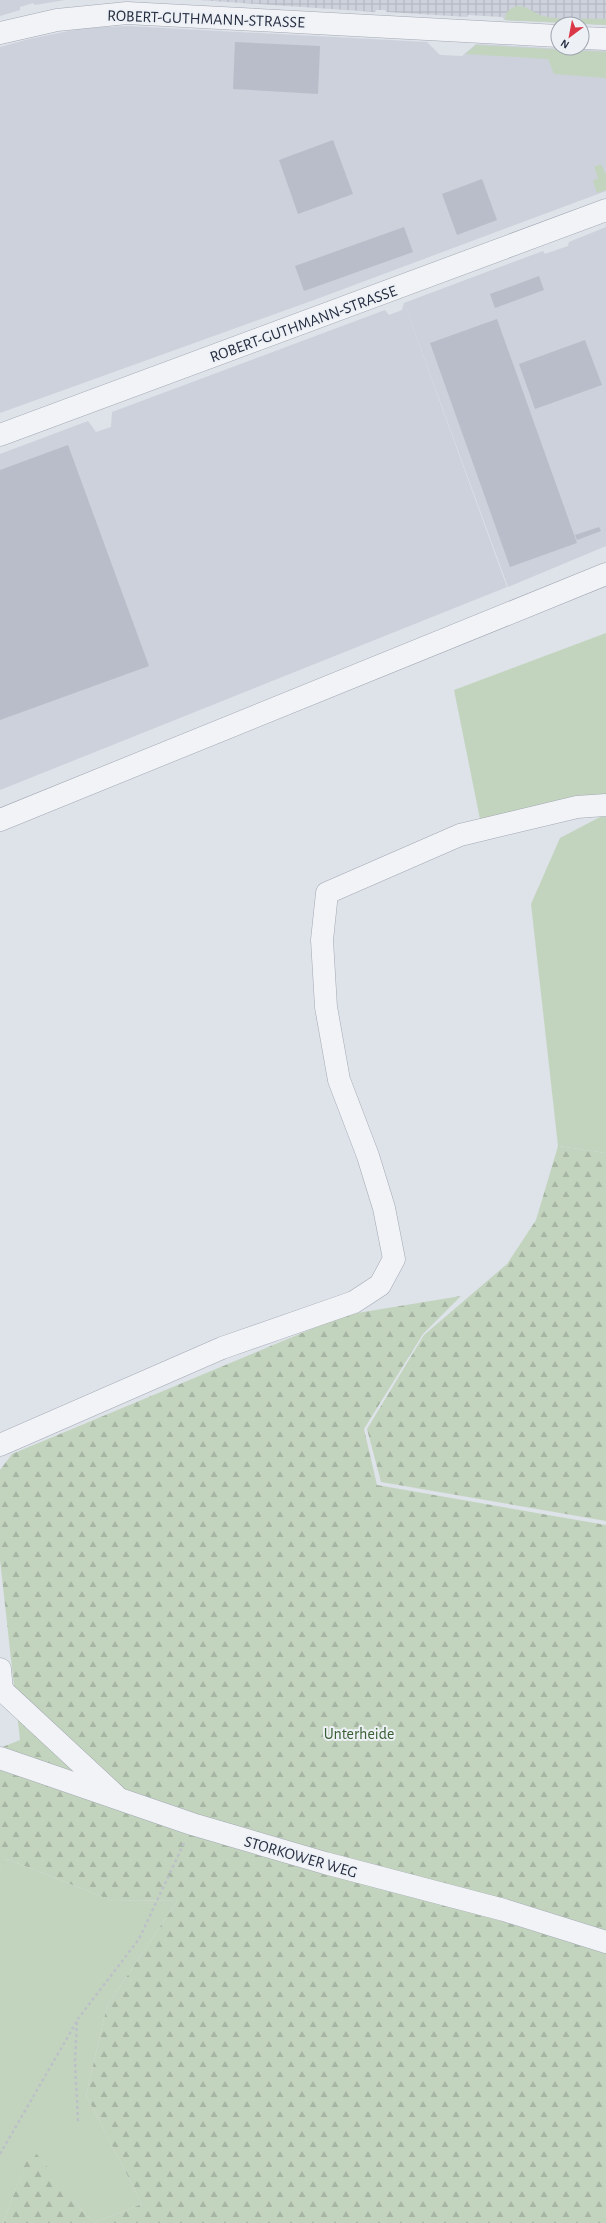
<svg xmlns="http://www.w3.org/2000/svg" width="606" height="2223" font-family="'Alegreya Sans',sans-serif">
  <defs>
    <pattern id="industrial-grid" width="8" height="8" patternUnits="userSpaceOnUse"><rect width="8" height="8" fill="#ccd1db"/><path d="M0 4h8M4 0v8" fill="none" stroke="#afb4bd"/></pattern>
    <pattern id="forest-firs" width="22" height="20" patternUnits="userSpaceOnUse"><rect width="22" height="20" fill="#c3d4be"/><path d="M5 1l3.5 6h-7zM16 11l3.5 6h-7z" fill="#a7b6a4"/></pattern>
  </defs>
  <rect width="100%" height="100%" fill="#dee2e9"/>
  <!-- built -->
  <g fill="#ccd1db">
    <path d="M0 0H65L35 5 33 3 20 7V10L0 16Z"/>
    <path d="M127 26 427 42 440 55 462 56 476 44 606 51V191L314 300 0 413V47L29 39 84 28Z"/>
    <path d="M606 227V546L508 587 404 303 543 251 545 254 568 246 569 242Z"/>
    <path d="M404 303 507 587 0 790V454L88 421 96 432 111 427 112 412 385 310 389 315 402 310Z"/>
  </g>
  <!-- industrial -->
  <path fill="url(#industrial-grid)" d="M199 0H606V25L505 20 502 17 468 15 467 17 387 12 385 10H376L375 12Z"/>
  <!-- green -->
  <g fill="#c3d4be">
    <path d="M517 6C527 6 532 12 540 15 558 21 587 18 606 19V25L505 20C505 11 510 9 517 6Z"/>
    <path d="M476 45 606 52V78L554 74 548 59 465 54Z"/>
    <path d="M601 164 606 175V190L597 193 593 181 598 178 594 167Z"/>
    <path d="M606 633V798L481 824 454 690Z"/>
    <path d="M600 817H606V1153L558 1146 531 904 560 838Z"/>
    <path d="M7 1859 113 1901 178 1900 107 2006 86 2095 142 2204 93 2223 31 2148 3 2223H0V1868Z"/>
  </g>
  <!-- forest -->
  <g fill="url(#forest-firs)">
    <path d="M558 1146 606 1153V1521L381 1482 367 1429 424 1335 507 1264 536 1220Z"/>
    <path d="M461 1296 423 1334 364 1429 377 1485 606 1525V2223H93L142 2204 86 2095 107 2006 178 1900 113 1901 7 1859 0 1868V1748L20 1740 0 1560V1470L12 1454 345 1315Z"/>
    <path d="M31 2147 93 2223H3Z"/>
  </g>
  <!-- building -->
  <g fill="#b8bdc9">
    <path d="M235 42 320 46 318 94 233 89Z"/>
    <path d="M333 140 353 194 298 214 279 160Z"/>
    <path d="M482 179 497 220 457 235 442 194Z"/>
    <path d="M404 227 413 252 304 291 295 266Z"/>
    <path d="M539 276 544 290 495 308 490 294Z"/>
    <path d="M497 319 577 543 510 567 430 343Z"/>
    <path d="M585 340 602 385 535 409 519 364Z"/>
    <path d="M68 445 149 666 0 720V470Z"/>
    <path d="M599 527 601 531 577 540 575 535Z"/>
  </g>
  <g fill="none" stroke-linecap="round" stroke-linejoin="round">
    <defs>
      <g id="minor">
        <path d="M0 33 57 20 127 13 558 36"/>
        <path d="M582 38 606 39"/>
        <path d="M0 435 606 210"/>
        <path d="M0 820 606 574"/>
        <path d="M0 1445 222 1348 354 1302 380 1285 394 1259 384 1208 368 1156 339 1080 326 1007 322 940 327 893 460 835 577 807 606 805"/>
        <path d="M0 1669 2 1690"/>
        <path d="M0 1691 2 1690 115 1795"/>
        <path d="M0 1758 192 1824 325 1863 504 1910 606 1942"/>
      </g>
    </defs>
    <!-- minor casing -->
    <use href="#minor" stroke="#a3a8b3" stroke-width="23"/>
    <!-- path -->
    <g stroke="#bcc0c8" stroke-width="2.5" stroke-dasharray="3 3" stroke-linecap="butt">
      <path d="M78 2121 75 2061 77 2020 139 1939 185 1841"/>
      <path d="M0 2154 77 2021"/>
    </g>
    <!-- minor -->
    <use href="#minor" stroke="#f1f3f7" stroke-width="22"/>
  </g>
  <g text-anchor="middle" stroke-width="4" stroke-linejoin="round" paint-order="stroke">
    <!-- street labels -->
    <g font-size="16" fill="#262e41" stroke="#edf1f6">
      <text transform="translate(206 18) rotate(2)" y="6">ROBERT-GUTHMANN-STRASSE</text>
      <text transform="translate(303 323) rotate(-20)" y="6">ROBERT-GUTHMANN-STRASSE</text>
      <text transform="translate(301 1856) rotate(16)" y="6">STORKOWER WEG</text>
    </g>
    <!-- park labels -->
    <g font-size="16" fill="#385e32" stroke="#edf1f6">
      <text x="359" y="1739">Unterheide</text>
    </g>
  </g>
  <!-- north arrow -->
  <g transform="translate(570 36) rotate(212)"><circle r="19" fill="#edf1f6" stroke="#9da3ae"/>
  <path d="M0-3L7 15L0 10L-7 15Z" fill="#da3747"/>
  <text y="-6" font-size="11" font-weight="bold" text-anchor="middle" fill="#262e41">N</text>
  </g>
</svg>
